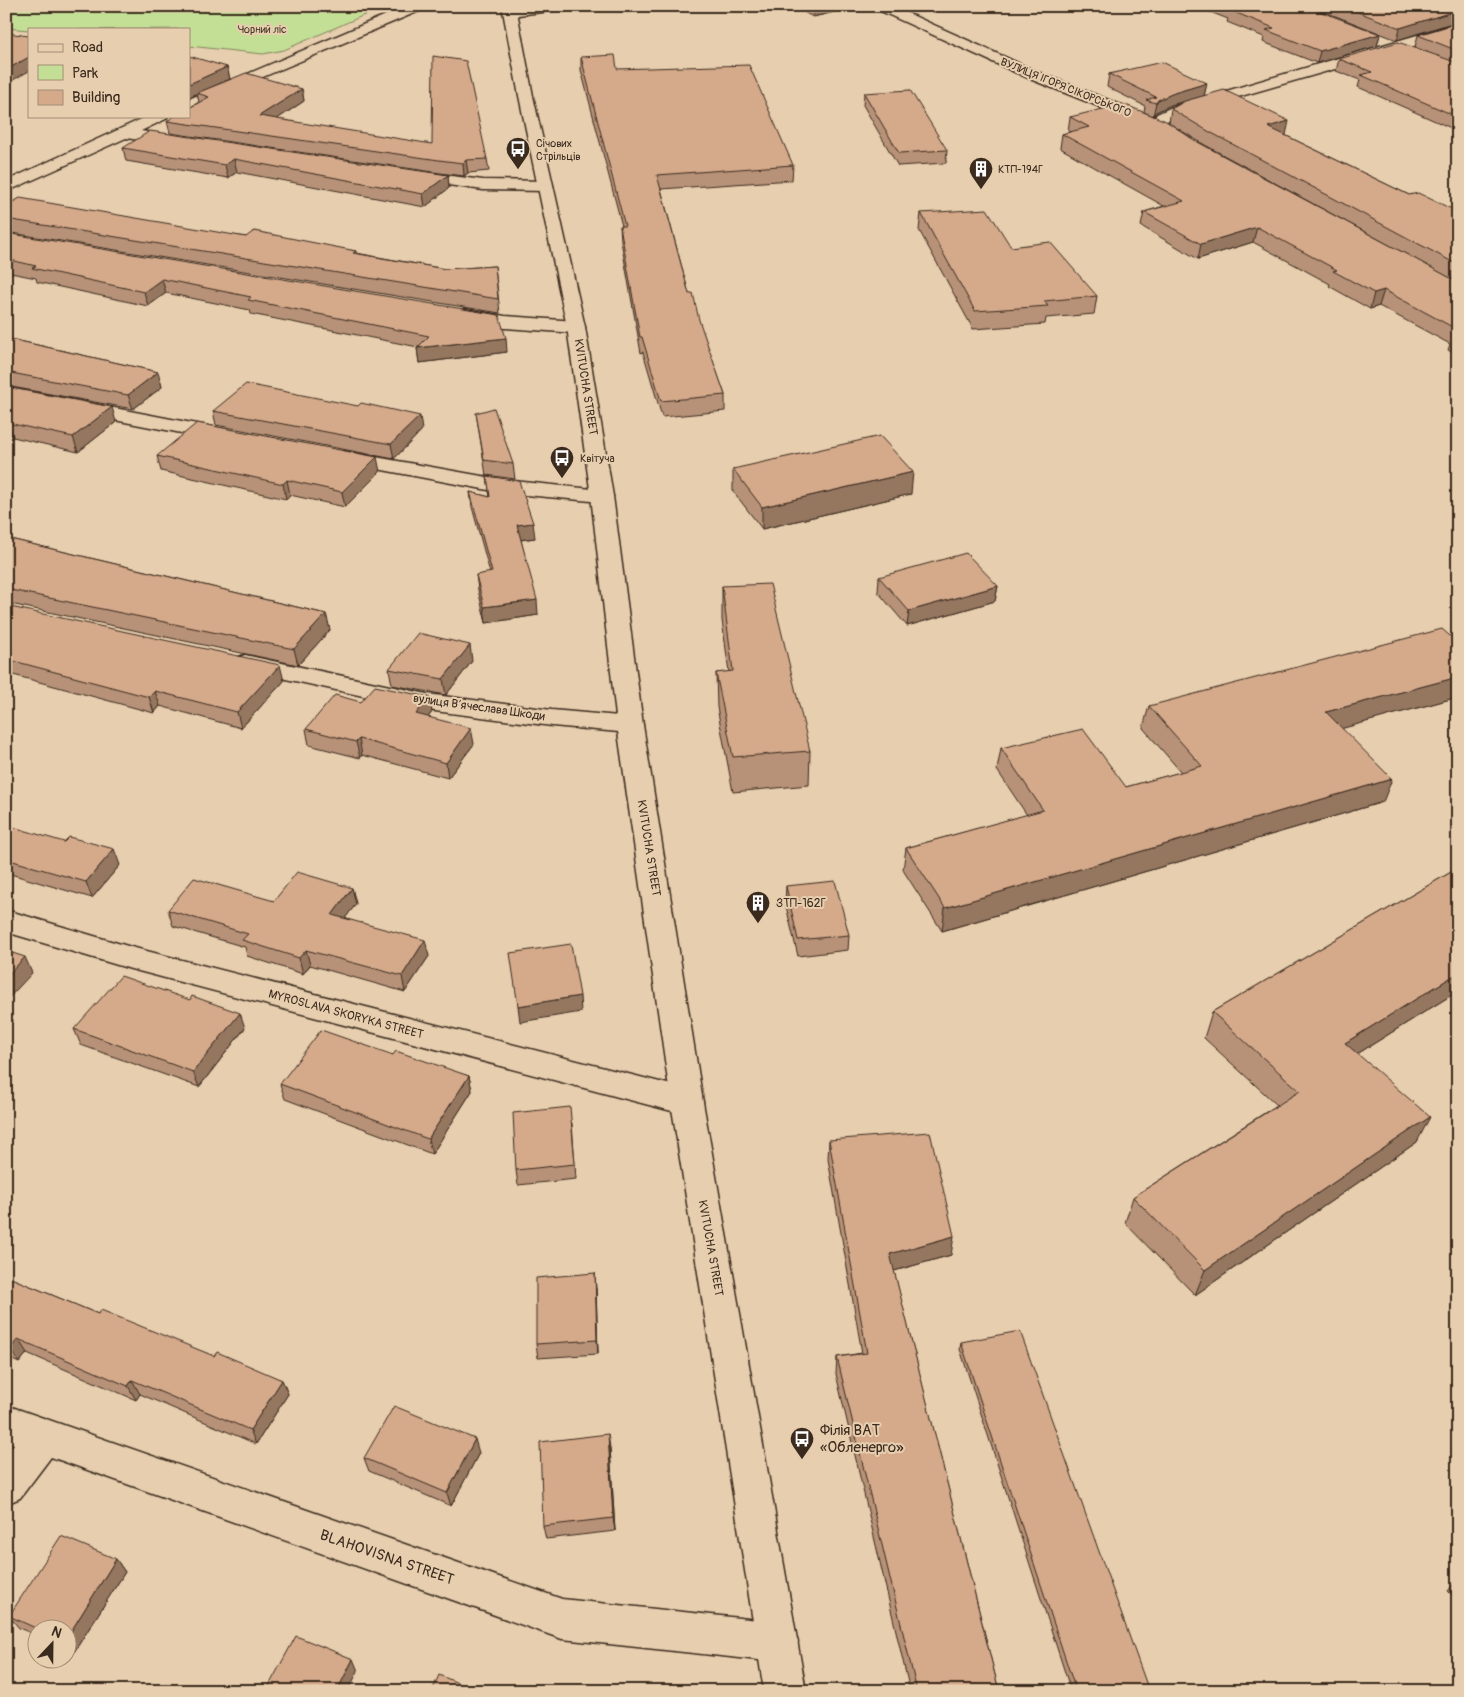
<svg xmlns="http://www.w3.org/2000/svg" width="1464" height="1697" font-family="Pangolin,sans-serif">
  <rect width="100%" height="100%" fill="#e6ceae"/>
  <filter id="ink" filterUnits="userSpaceOnUse"><feTurbulence type="fractalNoise" baseFrequency=".02" numOctaves="2"/><feDisplacementMap in="SourceGraphic" scale="10" xChannelSelector="R" yChannelSelector="G"/><feConvolveMatrix kernelMatrix="1 2 1 2 8 2 1 2 1" color-interpolation-filters="sRGB"/></filter>
  <g filter="url(#ink)">
    <!-- green -->
    <path fill="#c3df96" stroke="#7f845a" d="M6 6H385L284 50 263 54 189 46V29L29 30 6 28Z"/>
    <g fill="none" stroke-linecap="round" stroke-linejoin="round">
      <defs>
        <g id="minor">
          <path d="M407 6H425L424 9 189 108V99Z"/>
          <path d="M524 6H564L558 10 510 16 503 12 505 9Z"/>
          <path d="M875 6H892L1040 73 1154 118 1157 114 1172 107 1458 23V32L1401 50 1182 113 1168 120 1163 128H1153L1150 125 1143 124 1030 79 876 9Z"/>
          <path d="M148 116H168L166 119 141 131 184 138 187 141 184 144 179 146 126 138 6 192V181Z"/>
          <path d="M412 171 483 180 545 181 551 183 553 186 551 189 545 191 483 190 406 179 404 176 406 173Z"/>
          <path d="M464 309 505 316 576 321 583 323 585 327 583 331 576 333 505 328 457 319 455 315 457 311Z"/>
          <path d="M6 387 228 430 235 432 238 436 235 440 228 442 6 399Z"/>
          <path d="M342 451 504 480 602 490 610 491 613 496 610 501 602 502 504 493 335 461 332 457 335 453Z"/>
          <path d="M245 655 427 694 552 710 630 717 639 719 643 725 639 731 630 733 552 726 427 710 236 668 233 663 236 658Z"/>
          <path d="M6 910 131 947 687 1089 698 1093 703 1102 698 1111 687 1115 131 969 6 932Z"/>
          <path d="M6 1405 562 1599 778 1622 792 1628 798 1642 792 1656 778 1662 562 1639 51 1457 20 1498 6 1504V1454L14 1444 6 1441Z"/>
        </g>
        <path id="tertiary" d="M502 6H516L533 96 585 327 613 496 643 725 703 1102 806 1691H764L671 1102 617 725 591 496 567 327 519 96Z"/>
      </defs>
      <!-- minor casing -->
      <use href="#minor" stroke="#3b2a1e" stroke-width="3"/>
      <!-- tertiary casing -->
      <use href="#tertiary" stroke="#3b2a1e" stroke-width="3"/>
      <!-- minor -->
      <use href="#minor" fill="#e6ceae" fill-rule="evenodd"/>
      <!-- tertiary -->
      <use href="#tertiary" fill="#e6ceae" fill-rule="evenodd"/>
    </g>
    <!-- wall -->
    <g fill="#b79278" stroke="#3b2a1e" fill-rule="evenodd">
      <path d="M792 6H860L813 17Z"/>
      <path d="M1195 6H1306L1380 34 1377 46 1317 63 1263 42 1264 37 1227 22 1228 19Z"/>
      <path d="M1310 6H1441L1452 23 1397 40Z"/>
      <path d="M1458 23V131L1358 87 1360 80 1336 71 1339 59 1429 53 1415 47 1418 35Z"/>
      <path d="M581 57 617 69 793 165 792 180 661 189 689 294 725 395V411L662 417 643 352 641 353 621 241 620 226H622L581 70Z"/>
      <path d="M227 67 230 79 302 89 304 101 277 119 487 159 489 171 468 173 464 176 440 173 170 133 167 121 199 102 197 94Z"/>
      <path d="M1109 74 1207 83 1204 96 1409 195 1458 212V356L1448 350 1450 344 1379 306 1370 309 1329 286 1330 284 1253 242 1198 259 1141 226 1144 212 1164 206 1060 148 1062 134 1070 132 1068 131 1070 117 1169 123 1171 109 1184 101 1171 105 1156 112 1153 116 1144 112 1145 106 1107 87ZM1172 125 1205 145 1457 282 1194 140Z"/>
      <path d="M864 93 947 150 946 163 898 166 863 105Z"/>
      <path d="M123 148 448 175 449 188 425 207 237 172 228 178 126 161Z"/>
      <path d="M6 206 356 251V253L445 269 495 266 500 313 6 232Z"/>
      <path d="M921 213 1097 296 1094 314 1046 318 1045 324 973 329 919 230Z"/>
      <path d="M6 233 507 352 419 363 417 348 418 347 251 314 250 310 166 293 148 306 37 282 36 278 6 272Z"/>
      <path d="M6 338 158 372 162 387 133 409 6 386Z"/>
      <path d="M6 387 116 422 78 452 13 437 10 440 6 439Z"/>
      <path d="M213 411 422 430 394 459 216 425Z"/>
      <path d="M476 413 513 464 515 479 486 475Z"/>
      <path d="M157 456 380 472 345 507 290 495 286 499 161 471Z"/>
      <path d="M733 469 911 494 762 529 733 491Z"/>
      <path d="M487 476 535 538 521 540 538 615 486 623 478 590 476 575 490 573 472 507 470 492 490 497Z"/>
      <path d="M6 538 326 614 330 630 298 665 6 603Z"/>
      <path d="M879 577 998 586 995 601 907 626 878 592Z"/>
      <path d="M722 586 810 751 809 785 733 792 717 707 716 673 729 672 722 620Z"/>
      <path d="M6 606 284 681 241 728 160 706 154 713 6 673Z"/>
      <path d="M472 661 446 695 392 685 389 669Z"/>
      <path d="M429 697 432 712 428 717 474 744 448 778 362 755 360 758 309 745 306 729 361 702Z"/>
      <path d="M1458 697 1342 728 1383 802 942 931 903 870 906 848 1027 815 997 770 1001 748 1126 787 1181 772 1143 728 1149 706Z"/>
      <path d="M6 825 120 865 92 898 7 873 6 874Z"/>
      <path d="M1458 868V991L1357 1054 1417 1142 1195 1295 1125 1223 1133 1197 1277 1105 1204 1038 1212 1012Z"/>
      <path d="M786 886 849 935 848 950 798 956 785 902Z"/>
      <path d="M352 888 356 904 345 918 429 956 405 992 310 965 303 974 247 956 245 947 173 926 168 910 274 901Z"/>
      <path d="M245 1028 199 1087 81 1045 74 1029Z"/>
      <path d="M393 1055 469 1076 472 1091 432 1154 285 1099 280 1084Z"/>
      <path d="M572 1123 576 1179 518 1185 516 1170Z"/>
      <path d="M829 1140 951 1255 894 1271 999 1691H910L836 1374 837 1357 862 1353 828 1159Z"/>
      <path d="M6 1276 98 1314 214 1356 282 1380 288 1394 256 1444 140 1394 136 1400 27 1353 19 1363 6 1357Z"/>
      <path d="M596 1288 598 1354 538 1358 536 1344Z"/>
      <path d="M961 1342 1149 1691H1071L960 1349Z"/>
      <path d="M610 1448 615 1531 546 1539 543 1526Z"/>
      <path d="M479 1453 451 1506 369 1471 364 1458Z"/>
      <path d="M116 1559 125 1572 74 1652 68 1649V1630H38V1636L19 1628 9 1616Z"/>
      <path d="M1458 1579V1601L1448 1591Z"/>
    </g>
    <!-- shaded-wall -->
    <g fill="#957761" stroke="#3b2a1e">
      <path d="M813 6H860L813 17Z"/>
      <path d="M1455 11 1452 23 1397 40 1400 28Z"/>
      <path d="M1380 34 1377 46 1317 63 1320 51Z"/>
      <path d="M29 57V71L6 84V70Z"/>
      <path d="M227 67 230 79 189 97V84Z"/>
      <path d="M1207 83 1204 96 1171 105 1156 112 1153 116 1156 103 1158 100 1174 93Z"/>
      <path d="M302 89 304 101 262 129 259 116Z"/>
      <path d="M1289 121 1286 135 1264 141 1268 127Z"/>
      <path d="M234 159 237 172 228 178 225 165Z"/>
      <path d="M466 160 468 173 464 176 463 163Z"/>
      <path d="M448 175 449 188 425 207 423 194Z"/>
      <path d="M1257 227 1253 242 1198 259 1201 244Z"/>
      <path d="M162 279 166 293 148 306 144 292Z"/>
      <path d="M1384 290 1379 306 1370 309 1374 293Z"/>
      <path d="M506 338 507 352 419 363 417 348Z"/>
      <path d="M158 372 162 387 133 409 128 395Z"/>
      <path d="M112 407 116 422 78 452 73 437Z"/>
      <path d="M420 416 422 430 394 459 391 444Z"/>
      <path d="M8 423 13 437 10 440 6 429V424Z"/>
      <path d="M377 457 380 472 345 507 342 492Z"/>
      <path d="M913 472 911 494 762 529V507Z"/>
      <path d="M287 480 290 495 286 499 283 484Z"/>
      <path d="M533 523 535 538 519 540 517 525Z"/>
      <path d="M998 586 995 601 907 626 909 611Z"/>
      <path d="M537 600 538 615 486 623 484 607Z"/>
      <path d="M326 614 330 630 298 665 294 649Z"/>
      <path d="M470 645 472 661 446 695 443 679Z"/>
      <path d="M280 665 284 681 241 728 237 712Z"/>
      <path d="M1458 677V697L1318 735 1326 712Z"/>
      <path d="M155 691 160 706 154 713 149 697Z"/>
      <path d="M429 697 432 712 419 729 416 714Z"/>
      <path d="M471 728 474 744 448 778 446 763Z"/>
      <path d="M359 739 362 755 360 758 356 742Z"/>
      <path d="M1392 779 1383 802 942 931 945 908Z"/>
      <path d="M114 849 120 865 92 898 86 882Z"/>
      <path d="M352 888 356 904 336 930 332 915Z"/>
      <path d="M425 940 429 956 405 992 402 976Z"/>
      <path d="M306 950 310 965 303 974 299 958Z"/>
      <path d="M25 957 32 973 6 1001V977Z"/>
      <path d="M1458 973V991L1333 1069 1345 1043Z"/>
      <path d="M580 996 581 1012 520 1022 518 1006Z"/>
      <path d="M240 1013 245 1028 199 1087 193 1072Z"/>
      <path d="M469 1076 472 1091 432 1154 428 1139Z"/>
      <path d="M1430 1117 1417 1142 1195 1295 1205 1270Z"/>
      <path d="M954 1236 951 1255 887 1273 890 1254Z"/>
      <path d="M595 1273 596 1288 598 1354 597 1340Z"/>
      <path d="M18 1339 27 1353 19 1363 10 1349Z"/>
      <path d="M132 1380 140 1394 136 1400 128 1386Z"/>
      <path d="M282 1380 288 1394 256 1444 250 1430Z"/>
      <path d="M608 1434 610 1448 615 1531 613 1518Z"/>
      <path d="M475 1439 479 1453 451 1506 447 1493Z"/>
      <path d="M116 1559 125 1572 74 1652 68 1644V1636Z"/>
      <path d="M353 1659 358 1671 348 1691H337Z"/>
    </g>
    <!-- building -->
    <g fill="#d5aa8b" stroke="#3b2a1e">
      <path d="M1227 6H1306L1380 34 1320 51 1266 30 1274 28 1229 10 1234 9Z"/>
      <path d="M1342 6H1441L1455 11 1400 28Z"/>
      <path d="M1458 23V51L1418 35Z"/>
      <path d="M6 33 29 36V57L6 70Z"/>
      <path d="M1398 42 1458 63V117L1361 75 1372 72 1339 59Z"/>
      <path d="M615 55 617 69 749 65 793 165 657 175 689 294 693 293 699 320 725 395 661 401 642 337H640L620 226H625L581 57Z"/>
      <path d="M189 56 227 67 189 84Z"/>
      <path d="M433 56 466 61 487 159 466 160 463 163 439 160 167 121 175 116H189V108L209 97 197 93 246 73 302 89 259 116 432 144Z"/>
      <path d="M1162 62 1207 83 1174 93 1158 100 1156 103 1146 100 1156 97 1109 74Z"/>
      <path d="M910 90 947 150 899 153 864 93Z"/>
      <path d="M1224 90 1289 121 1268 127 1409 195 1418 193 1458 212V265L1208 131 1171 109 1185 101Z"/>
      <path d="M1123 104 1166 121 1194 140 1458 282V330L1384 290 1374 293 1333 271 1337 270 1257 227 1201 244 1144 212 1184 201 1062 134 1089 127 1070 117Z"/>
      <path d="M150 131 448 175 423 194 234 159 225 165 123 148Z"/>
      <path d="M20 198 246 237 254 231 356 251 353 253 445 269 495 266 498 299 6 219V206Z"/>
      <path d="M987 209 1011 247 1050 242 1097 296 1044 301 1048 306 975 311 921 213Z"/>
      <path d="M6 233 499 315 506 338 417 348 429 336 248 300 251 297 162 279 144 292 32 268 36 266 6 259Z"/>
      <path d="M1458 333V337L1453 335Z"/>
      <path d="M6 338 158 372 128 395 6 372Z"/>
      <path d="M246 384 358 406 361 403 420 416 391 444 213 411Z"/>
      <path d="M6 387 112 407 73 437 8 423 6 424Z"/>
      <path d="M494 408 513 464 484 460 476 413Z"/>
      <path d="M197 423 377 457 342 492 287 480 283 484 157 456Z"/>
      <path d="M880 436 913 472 762 507 733 469Z"/>
      <path d="M487 476 519 481 533 523 517 525 537 600 484 607 476 575 492 572 470 492 490 497Z"/>
      <path d="M6 538 326 614 294 649 6 589Z"/>
      <path d="M966 553 998 586 909 611 879 577Z"/>
      <path d="M770 584 810 751 733 757 716 673 733 671 722 586Z"/>
      <path d="M6 606 280 665 237 712 155 691 149 697 6 659Z"/>
      <path d="M1442 629 1458 643V677L1326 712 1392 779 945 908 906 848 1043 810 1001 748 1083 729 1126 787 1202 766 1149 706Z"/>
      <path d="M418 633 470 645 443 679 389 669Z"/>
      <path d="M375 686 429 697 416 714 471 728 446 763 359 739 356 742 306 729 335 695 361 702Z"/>
      <path d="M6 825 64 842 69 837 114 849 86 882 6 859Z"/>
      <path d="M1458 868V973L1345 1043 1430 1117 1205 1270 1133 1197 1300 1091 1212 1012Z"/>
      <path d="M297 872 352 888 332 915 425 940 402 976 306 950 299 958 242 940 248 934 168 910 194 878 274 901Z"/>
      <path d="M835 881 849 935 798 940 786 886Z"/>
      <path d="M571 944 580 996 518 1006 510 953Z"/>
      <path d="M6 951 25 957 6 977Z"/>
      <path d="M121 976 190 1000 192 996 240 1013 193 1072 74 1029Z"/>
      <path d="M321 1030 393 1055 396 1051 469 1076 428 1139 280 1084Z"/>
      <path d="M570 1107 575 1164 516 1170 513 1113Z"/>
      <path d="M930 1132 954 1236 890 1254 999 1691H917L837 1357 867 1353 829 1140Z"/>
      <path d="M595 1273 597 1340 536 1344V1278Z"/>
      <path d="M6 1276 98 1314 101 1310 214 1356 217 1352 282 1380 250 1430 132 1380 128 1386 18 1339 10 1349 6 1347Z"/>
      <path d="M1020 1331 1149 1691H1076L961 1342Z"/>
      <path d="M394 1406 475 1439 447 1493 364 1458Z"/>
      <path d="M608 1434 613 1518 543 1526 540 1442Z"/>
      <path d="M61 1536 116 1559 68 1636V1630H40L9 1616Z"/>
      <path d="M296 1636 353 1659 337 1691H266Z"/>
      <path d="M439 1675 477 1691H432Z"/>
    </g>
  </g>
  <!-- icons -->
  <defs>
    <symbol id="bus-pin" viewBox="-11 -11 22 30"><path d="M0 17L-7.5 6A9.5 9.5 0 1 1 7.5 6Z" fill="#3b2a1e" stroke="#e6ceae"/><path d="M-5-6H5V4H4V6H2V4H-2V6H-4V4H-5ZM-3.5-4V0h7V-4ZM-3.5 1.2v1.5H-2V1.2ZM2 1.2v1.5H3.5V1.2Z" fill="#fff"/></symbol>
    <symbol id="building-pin" viewBox="-11 -11 22 30"><path d="M0 17L-7.5 6A9.5 9.5 0 1 1 7.5 6Z" fill="#3b2a1e" stroke="#e6ceae"/><path d="M-4-6H4V6H1V3H-1V6H-4ZM-2.5-4.3h1.7v1.8h-1.7ZM.8-4.3h1.7v1.8H.8ZM-2.5-1h1.7V.8h-1.7ZM.8-1h1.7V.8H.8Z" fill="#fff"/></symbol>
  </defs>
  <g fill-rule="evenodd">
    <use href="#bus-pin" x="504" y="135" width="28" height="38"/>
    <use href="#building-pin" x="967" y="155" width="28" height="38"/>
    <use href="#bus-pin" x="548" y="444" width="28" height="38"/>
    <use href="#building-pin" x="744" y="889" width="28" height="38"/>
    <use href="#bus-pin" x="788" y="1425" width="28" height="38"/>
  </g>
  <g text-anchor="middle" stroke-width="4" stroke-linejoin="round" paint-order="stroke">
    <!-- far-park labels -->
    <g font-size="11" fill="#493c2a" stroke="#e6ceae">
      <text x="262" y="33">Чорний ліс</text>
    </g>
    <!-- far-street labels -->
    <g font-size="11" fill="#3b2a1e" stroke="#e6ceae">
      <text transform="translate(1066 87) rotate(22)" y="4">ВУЛИЦЯ ІГОРЯ СІКОРСЬКОГО</text>
    </g>
    <!-- far-poi labels -->
    <g font-size="11" fill="#3b2a1e" stroke="#e6ceae" text-anchor="start">
      <text x="536" y="147">Січових<tspan x="536" dy="13">Стрільців</tspan></text>
      <text x="998" y="173">КТП-194Г</text>
      <text x="580" y="462">Квітуча</text>
    </g>
    <!-- street labels -->
    <g font-size="12" fill="#3b2a1e" stroke="#e6ceae">
      <text transform="translate(586 387) rotate(81)" y="4">KVITUCHA STREET</text>
      <text transform="translate(479 707) rotate(8)" y="4">вулиця Вʼячеслава Шкоди</text>
      <text transform="translate(649 848) rotate(81)" y="4">KVITUCHA STREET</text>
      <text transform="translate(346 1014) rotate(15)" y="4">MYROSLAVA SKORYKA STREET</text>
      <text transform="translate(711 1248) rotate(80)" y="4">KVITUCHA STREET</text>
    </g>
    <!-- poi labels -->
    <g font-size="12" fill="#3b2a1e" stroke="#e6ceae" text-anchor="start">
      <text x="776" y="907">ЗТП-162Г</text>
    </g>
    <!-- near-poi labels -->
    <g font-size="15" fill="#3b2a1e" stroke="#e6ceae" text-anchor="start">
      <text x="820" y="1435">Філія ВАТ<tspan x="820" dy="17">«Обленерго»</tspan></text>
    </g>
    <!-- near-street labels -->
    <g font-size="15" fill="#3b2a1e" stroke="#e6ceae">
      <text transform="translate(387 1557) rotate(19)" y="5">BLAHOVISNA STREET</text>
    </g>
  </g>
  <!-- margin -->
  <rect width="1464" height="1697" fill="none" stroke="#e6ceae" stroke-width="25"/>
  <rect x="12" y="12" width="1439" height="1672" fill="none" stroke="#3b2a1e" stroke-width="2" filter="url(#ink)"/>
  <!-- legend -->
  <rect x="28" y="28" width="162" height="90" fill="#e6ceae" stroke="#a28c74"/>
  <rect x="38" y="44" width="25" height="8" fill="#e6ceae" stroke="#a28c74"/>
  <text x="72" y="52" font-size="15" fill="#3b2a1e">Road</text>
  <rect x="38" y="65" width="25" height="15" fill="#c3df96" stroke="#a28c74"/>
  <text x="72" y="78" font-size="15" fill="#3b2a1e">Park</text>
  <rect x="38" y="90" width="25" height="15" fill="#d5aa8b" stroke="#a28c74"/>
  <text x="72" y="102" font-size="15" fill="#3b2a1e">Building</text>
  <!-- north arrow -->
  <g transform="translate(52 1644) rotate(22)"><circle r="24" fill="#e6ceae" stroke="#a28c74"/>
  <path d="M0-4L9 19L0 12L-9 19Z" fill="#3b2a1e"/>
  <text y="-8" font-size="14" font-weight="bold" text-anchor="middle" fill="#3b2a1e">N</text>
  </g>
</svg>
